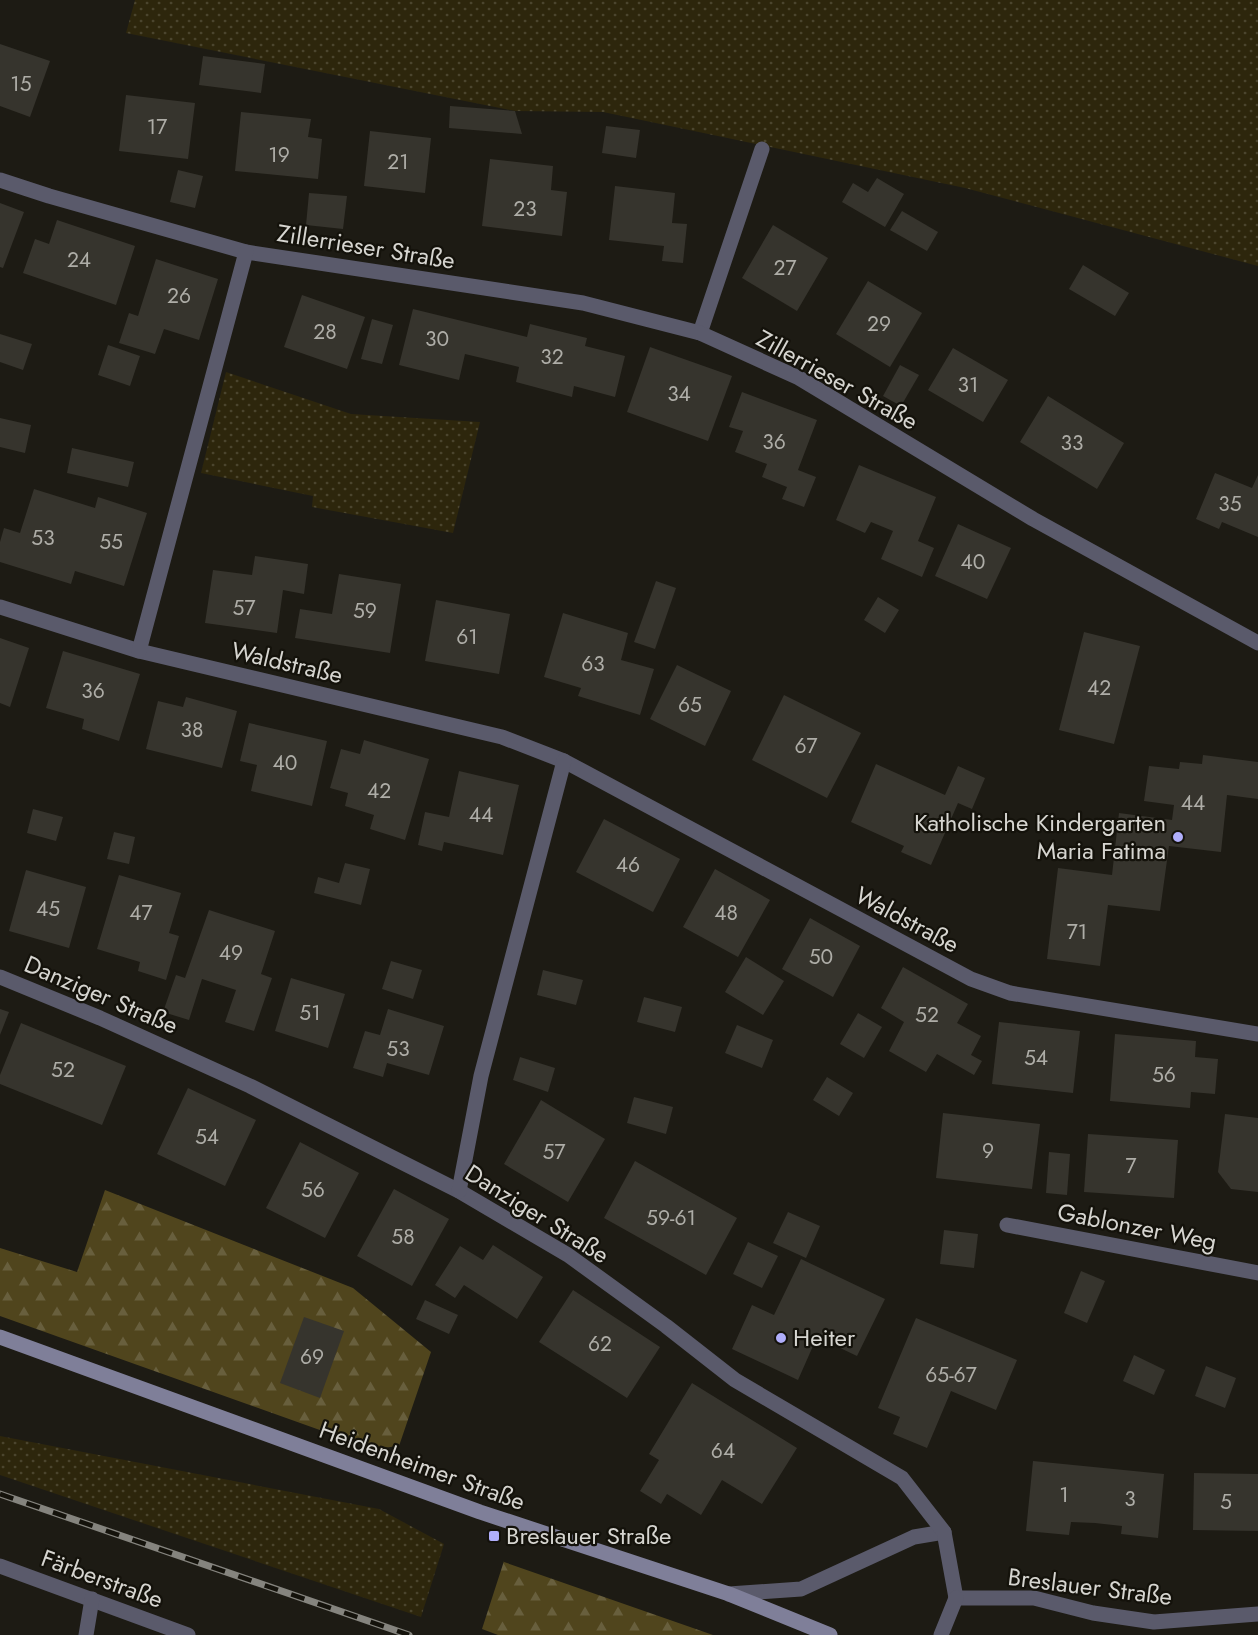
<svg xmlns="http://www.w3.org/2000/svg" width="1258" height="1635" font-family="Jost,sans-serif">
  <defs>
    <pattern id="grass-dots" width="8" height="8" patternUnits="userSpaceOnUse" patternTransform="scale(1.5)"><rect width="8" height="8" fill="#2d260c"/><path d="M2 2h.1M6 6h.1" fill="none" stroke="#4b452e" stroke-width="1.8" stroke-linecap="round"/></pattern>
    <pattern id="forest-firs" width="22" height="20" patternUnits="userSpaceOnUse" patternTransform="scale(1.5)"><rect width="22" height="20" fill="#50451d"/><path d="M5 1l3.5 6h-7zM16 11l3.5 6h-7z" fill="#685f3d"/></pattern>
  </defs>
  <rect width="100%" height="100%" fill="#1d1b14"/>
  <!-- grass -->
  <g fill="url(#grass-dots)">
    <path d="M135 0H1258V266L965 188 737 140 603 112 515 111 126 33Z"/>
    <path d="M226 372 351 414 480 422 453 533 312 507 313 496 201 473Z"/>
    <path d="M0 1436 379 1509 444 1544 421 1617 0 1475Z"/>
  </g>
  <!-- forest -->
  <g fill="url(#forest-firs)">
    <path d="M105 1190 353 1288 431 1352 399 1446 373 1449 0 1316V1248L77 1272Z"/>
    <path d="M504 1561V1562L713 1635H498L482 1629Z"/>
  </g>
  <!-- building -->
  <g fill="#36342d">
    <path d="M0 44 50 61 30 117 0 106Z"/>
    <path d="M203 56 265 64 261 93 199 85Z"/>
    <path d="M126 95 195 103 188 159 119 151Z"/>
    <path d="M450 106 515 111 522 134 449 128Z"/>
    <path d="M241 112 311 119 308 137 322 139 318 179 235 171Z"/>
    <path d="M606 126 640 130 636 158 602 153Z"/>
    <path d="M370 131 431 138 425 193 364 186Z"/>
    <path d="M490 159 553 166 551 190 567 192 562 236 482 226Z"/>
    <path d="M178 170 203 176 195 208 170 202Z"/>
    <path d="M877 178 904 194 885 227 842 202 853 183 868 192Z"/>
    <path d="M615 186 675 193 672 223 687 224 683 263 662 261 664 246 609 240Z"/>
    <path d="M309 193 347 196 343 229 306 225Z"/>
    <path d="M0 203 24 212 3 268 0 267Z"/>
    <path d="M902 211 938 232 927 251 890 230Z"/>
    <path d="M57 220 135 246 116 305 23 273 35 239 49 244Z"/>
    <path d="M773 225 828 258 797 311 742 278Z"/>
    <path d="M156 259 218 279 199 340 164 329 155 354 119 343 129 313 138 316Z"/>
    <path d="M1083 265 1129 293 1115 316 1069 289Z"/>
    <path d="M868 281 922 313 890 367 836 334Z"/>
    <path d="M302 295 365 317 347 369 284 347Z"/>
    <path d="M413 309 527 337 530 324 587 338 585 346 625 356 615 397 574 386 572 397 516 382 519 367 465 354 459 380 399 365Z"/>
    <path d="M372 319 393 325 382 364 361 359Z"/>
    <path d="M0 334 32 344 23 370 0 362Z"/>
    <path d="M108 345 140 356 130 386 98 375Z"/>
    <path d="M650 347 732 376 708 441 627 412Z"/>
    <path d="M953 348 1008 380 983 422 928 390Z"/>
    <path d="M900 365 919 375 901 406 883 396Z"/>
    <path d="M742 392 817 420 798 470 816 477 804 507 782 499 787 487 762 477 767 464 735 452 743 431 729 427Z"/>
    <path d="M1048 396 1124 443 1097 489 1020 442Z"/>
    <path d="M0 418 31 425 25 453 0 447Z"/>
    <path d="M72 448 134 462 128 487 67 473Z"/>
    <path d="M859 465 936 497 918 541 934 548 922 577 881 559 893 531 871 522 865 533 836 520Z"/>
    <path d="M1215 473 1252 488 1258 475V537L1222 522 1219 529 1196 519Z"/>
    <path d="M34 489 95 508 98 497 147 513 124 586 75 571 71 584 0 562V542L4 528 20 533Z"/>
    <path d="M958 524 1011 548 987 599 935 576Z"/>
    <path d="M255 556 308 564 304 594 283 590 277 633 205 623 213 570 252 575Z"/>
    <path d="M339 574 401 584 390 653 295 638 300 609 332 614Z"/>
    <path d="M656 581 676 588 655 649 634 642Z"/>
    <path d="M878 597 899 610 885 633 864 620Z"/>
    <path d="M436 600 510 614 499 674 425 661Z"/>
    <path d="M563 613 628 633 621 660 654 669 640 715 578 696 581 688 544 677Z"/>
    <path d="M1084 632 1140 646 1114 744 1059 730Z"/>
    <path d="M0 638 29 648 10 707 0 703Z"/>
    <path d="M63 651 140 674 119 741 82 729 84 719 46 708Z"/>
    <path d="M677 665 731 691 705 746 650 719Z"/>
    <path d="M784 695 861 733 827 798 752 760Z"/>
    <path d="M186 697 237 711 222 768 146 749 158 701 183 707Z"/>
    <path d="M249 723 327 741 312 806 251 791 257 765 240 761Z"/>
    <path d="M364 740 429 759 405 840 370 829 374 815 345 806 348 793 330 788 341 749 360 754Z"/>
    <path d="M1203 755 1258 762V799L1227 795 1221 852 1169 846 1160 911 1108 905 1100 966 1047 959 1058 868 1112 875 1119 813 1172 820 1174 805 1144 801 1149 766 1179 769 1180 762 1202 764Z"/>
    <path d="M876 764 945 795 958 766 985 778 972 809 958 803 931 865 901 852 904 846 851 822Z"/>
    <path d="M459 771 519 785 503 855 444 842 442 851 418 845 425 812 449 817Z"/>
    <path d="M33 809 63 817 56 841 27 833Z"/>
    <path d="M604 819 680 859 653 912 576 872Z"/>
    <path d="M114 832 135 837 129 864 107 859Z"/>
    <path d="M345 863 370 869 361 905 314 893 318 877 339 883Z"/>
    <path d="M715 869 770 900 738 957 683 927Z"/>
    <path d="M26 870 86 887 69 948 9 931Z"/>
    <path d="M119 875 181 893 169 933 179 936 166 980 138 971 140 962 97 949Z"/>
    <path d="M209 910 275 931 261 974 272 978 254 1031 225 1022 236 990 202 979 189 1020 163 1012 176 975 185 978Z"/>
    <path d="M810 918 860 946 833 997 782 969Z"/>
    <path d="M746 957 784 981 763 1015 725 992Z"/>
    <path d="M391 961 422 970 413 999 382 989Z"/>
    <path d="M903 967 968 1004 957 1023 981 1036 971 1055 982 1061 974 1075 937 1054 926 1072 889 1051 904 1022 881 1008Z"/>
    <path d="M543 970 583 980 576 1005 537 995Z"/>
    <path d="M291 978 345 994 328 1048 275 1031Z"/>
    <path d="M644 997 682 1007 675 1032 637 1022Z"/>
    <path d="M0 1009 9 1012 0 1035Z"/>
    <path d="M388 1009 444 1026 429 1075 387 1063 383 1077 353 1068 365 1031 380 1035Z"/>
    <path d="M858 1013 882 1027 864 1058 840 1044Z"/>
    <path d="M999 1022 1080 1031 1073 1093 992 1084Z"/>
    <path d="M21 1023 126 1066 102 1125 0 1084V1075Z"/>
    <path d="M737 1025 773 1040 762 1068 725 1053Z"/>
    <path d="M1115 1034 1196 1041 1195 1057 1218 1059 1215 1094 1191 1092 1190 1108 1110 1101Z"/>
    <path d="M520 1057 555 1068 548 1092 513 1080Z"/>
    <path d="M827 1077 853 1093 839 1116 813 1100Z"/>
    <path d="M188 1088 256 1120 225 1186 157 1154Z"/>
    <path d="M634 1097 673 1107 666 1134 627 1123Z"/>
    <path d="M541 1100 605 1139 568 1202 504 1164Z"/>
    <path d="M943 1113 1040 1124 1032 1189 936 1178Z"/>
    <path d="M1225 1114 1258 1118V1192L1231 1189 1218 1172Z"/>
    <path d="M1088 1134 1178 1140 1174 1198 1084 1192Z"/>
    <path d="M300 1142 359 1173 325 1238 266 1208Z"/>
    <path d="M1049 1152 1070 1154 1067 1195 1046 1193Z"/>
    <path d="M635 1161 737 1218 706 1275 604 1218Z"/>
    <path d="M394 1189 449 1219 412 1286 357 1256Z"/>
    <path d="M788 1212 820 1226 806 1258 773 1243Z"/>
    <path d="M944 1230 978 1234 974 1268 940 1264Z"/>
    <path d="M748 1242 778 1256 762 1288 733 1274Z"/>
    <path d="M493 1245 543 1277 517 1319 464 1285 455 1298 435 1285 460 1246 483 1260Z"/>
    <path d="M801 1259 885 1299 857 1356 817 1337 798 1380 732 1349 752 1305 774 1315Z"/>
    <path d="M1081 1271 1105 1281 1087 1323 1064 1313Z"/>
    <path d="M573 1290 660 1347 627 1398 539 1342Z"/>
    <path d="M425 1300 458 1315 449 1334 416 1319Z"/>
    <path d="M304 1317 344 1331 320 1398 280 1383Z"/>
    <path d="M916 1318 1017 1360 996 1410 951 1391 927 1448 893 1434 900 1417 878 1408Z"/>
    <path d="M1134 1355 1165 1370 1154 1395 1123 1381Z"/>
    <path d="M1206 1366 1236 1378 1225 1408 1195 1396Z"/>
    <path d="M692 1383 797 1448 762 1504 722 1480 701 1515 667 1494 661 1504 640 1491 659 1460 649 1454Z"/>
    <path d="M1033 1461 1164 1474 1158 1538 1121 1534 1122 1526 1095 1523 1071 1522 1069 1535 1026 1531Z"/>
    <path d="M1194 1473 1258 1474V1531L1193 1530Z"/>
  </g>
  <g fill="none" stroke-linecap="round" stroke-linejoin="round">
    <!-- lane -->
    <g stroke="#5a5a6b" stroke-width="15">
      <path d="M700 333 762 149"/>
      <path d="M729 1594 801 1589 914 1537 944 1532"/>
    </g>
    <!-- street -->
    <g stroke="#5a5a6b" stroke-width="15">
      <path d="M0 180 49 196 246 252 583 303 700 333 799 378 1033 519 1258 643"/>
      <path d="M0 607 139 651 502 737 564 761 971 979 1010 993 1258 1034"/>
      <path d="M139 651 246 252"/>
      <path d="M0 977 100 1018 250 1086 459 1191 568 1255 666 1326 735 1380 902 1478 944 1532 956 1598"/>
      <path d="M459 1191 481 1076 564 761"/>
      <path d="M1007 1225 1258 1273"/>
      <path d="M0 1566 188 1635"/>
      <path d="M956 1598H1034L1093 1613 1154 1622 1258 1614"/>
      <path d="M86 1635 92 1599"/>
      <path d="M941 1635 956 1598"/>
    </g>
    <!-- secondary -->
    <path stroke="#7f7f99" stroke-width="15" d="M0 1337 480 1512 729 1594 830 1635"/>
    <defs>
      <path id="rail" d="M0 1494 409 1635"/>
    </defs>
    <!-- rail casing -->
    <use href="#rail" stroke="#85847e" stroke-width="7"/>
    <!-- rail -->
    <use href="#rail" stroke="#14120b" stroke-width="4.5" stroke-dasharray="14" stroke-linecap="butt"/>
  </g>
  <!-- markers -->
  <g fill="#b0aefa" stroke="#14120b" stroke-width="2">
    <circle cx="1178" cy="837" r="6"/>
    <circle cx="781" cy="1338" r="6"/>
    <rect x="488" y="1530" width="12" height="12" rx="3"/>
  </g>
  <g text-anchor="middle" stroke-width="4.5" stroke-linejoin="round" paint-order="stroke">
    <!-- number labels -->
    <g font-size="21" fill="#aeada7">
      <text x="21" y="91">15</text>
      <text x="157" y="134">17</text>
      <text x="279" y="162">19</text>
      <text x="398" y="169">21</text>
      <text x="525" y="216">23</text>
      <text x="79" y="267">24</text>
      <text x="785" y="275">27</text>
      <text x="179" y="303">26</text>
      <text x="879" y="331">29</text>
      <text x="325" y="339">28</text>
      <text x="437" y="346">30</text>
      <text x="552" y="364">32</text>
      <text x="968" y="392">31</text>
      <text x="679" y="401">34</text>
      <text x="774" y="449">36</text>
      <text x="1072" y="450">33</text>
      <text x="1230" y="511">35</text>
      <text x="43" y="545">53</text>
      <text x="111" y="549">55</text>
      <text x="973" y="569">40</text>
      <text x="244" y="615">57</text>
      <text x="365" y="618">59</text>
      <text x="467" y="644">61</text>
      <text x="593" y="671">63</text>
      <text x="1099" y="695">42</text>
      <text x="93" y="698">36</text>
      <text x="690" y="712">65</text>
      <text x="192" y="737">38</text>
      <text x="806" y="753">67</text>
      <text x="285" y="770">40</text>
      <text x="379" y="798">42</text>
      <text x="1193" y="810">44</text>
      <text x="481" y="822">44</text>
      <text x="628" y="872">46</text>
      <text x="48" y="916">45</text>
      <text x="141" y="920">47</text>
      <text x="726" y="920">48</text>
      <text x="1077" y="939">71</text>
      <text x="231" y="960">49</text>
      <text x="821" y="964">50</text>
      <text x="310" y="1020">51</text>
      <text x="927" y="1022">52</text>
      <text x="398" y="1056">53</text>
      <text x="1036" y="1065">54</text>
      <text x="63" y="1077">52</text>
      <text x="1164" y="1082">56</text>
      <text x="207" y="1144">54</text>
      <text x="988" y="1158">9</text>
      <text x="554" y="1159">57</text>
      <text x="1131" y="1173">7</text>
      <text x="313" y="1197">56</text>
      <text x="671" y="1225">59-61</text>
      <text x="403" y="1244">58</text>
      <text x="600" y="1351">62</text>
      <text x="312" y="1364">69</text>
      <text x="951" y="1382">65-67</text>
      <text x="723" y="1458">64</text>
      <text x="1064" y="1502">1</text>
      <text x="1130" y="1506">3</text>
      <text x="1226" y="1509">5</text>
    </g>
    <!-- street labels -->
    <g font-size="24" fill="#d6d5d0" stroke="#14120b">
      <text transform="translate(366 247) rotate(9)" y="8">Zillerrieser Straße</text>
      <text transform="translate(837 380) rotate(29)" y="8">Zillerrieser Straße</text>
      <text transform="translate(287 663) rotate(13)" y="8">Waldstraße</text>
      <text transform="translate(907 920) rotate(28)" y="8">Waldstraße</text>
      <text transform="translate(101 995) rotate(23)" y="8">Danziger Straße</text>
      <text transform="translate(537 1214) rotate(32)" y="8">Danziger Straße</text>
      <text transform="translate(1137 1227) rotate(11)" y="8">Gablonzer Weg</text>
      <text transform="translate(422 1466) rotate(20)" y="8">Heidenheimer Straße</text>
      <text transform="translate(102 1579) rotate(20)" y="8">Färberstraße</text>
      <text transform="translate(1090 1587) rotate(7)" y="8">Breslauer Straße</text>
    </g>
    <!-- poi labels -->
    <g font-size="24" fill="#d6d5d0" stroke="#14120b" text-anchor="start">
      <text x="1166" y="831" text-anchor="end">Katholische Kindergarten<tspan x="1166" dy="28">Maria Fatima</tspan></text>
      <text x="793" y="1346">Heiter</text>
      <text x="506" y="1544">Breslauer Straße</text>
    </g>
  </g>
</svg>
